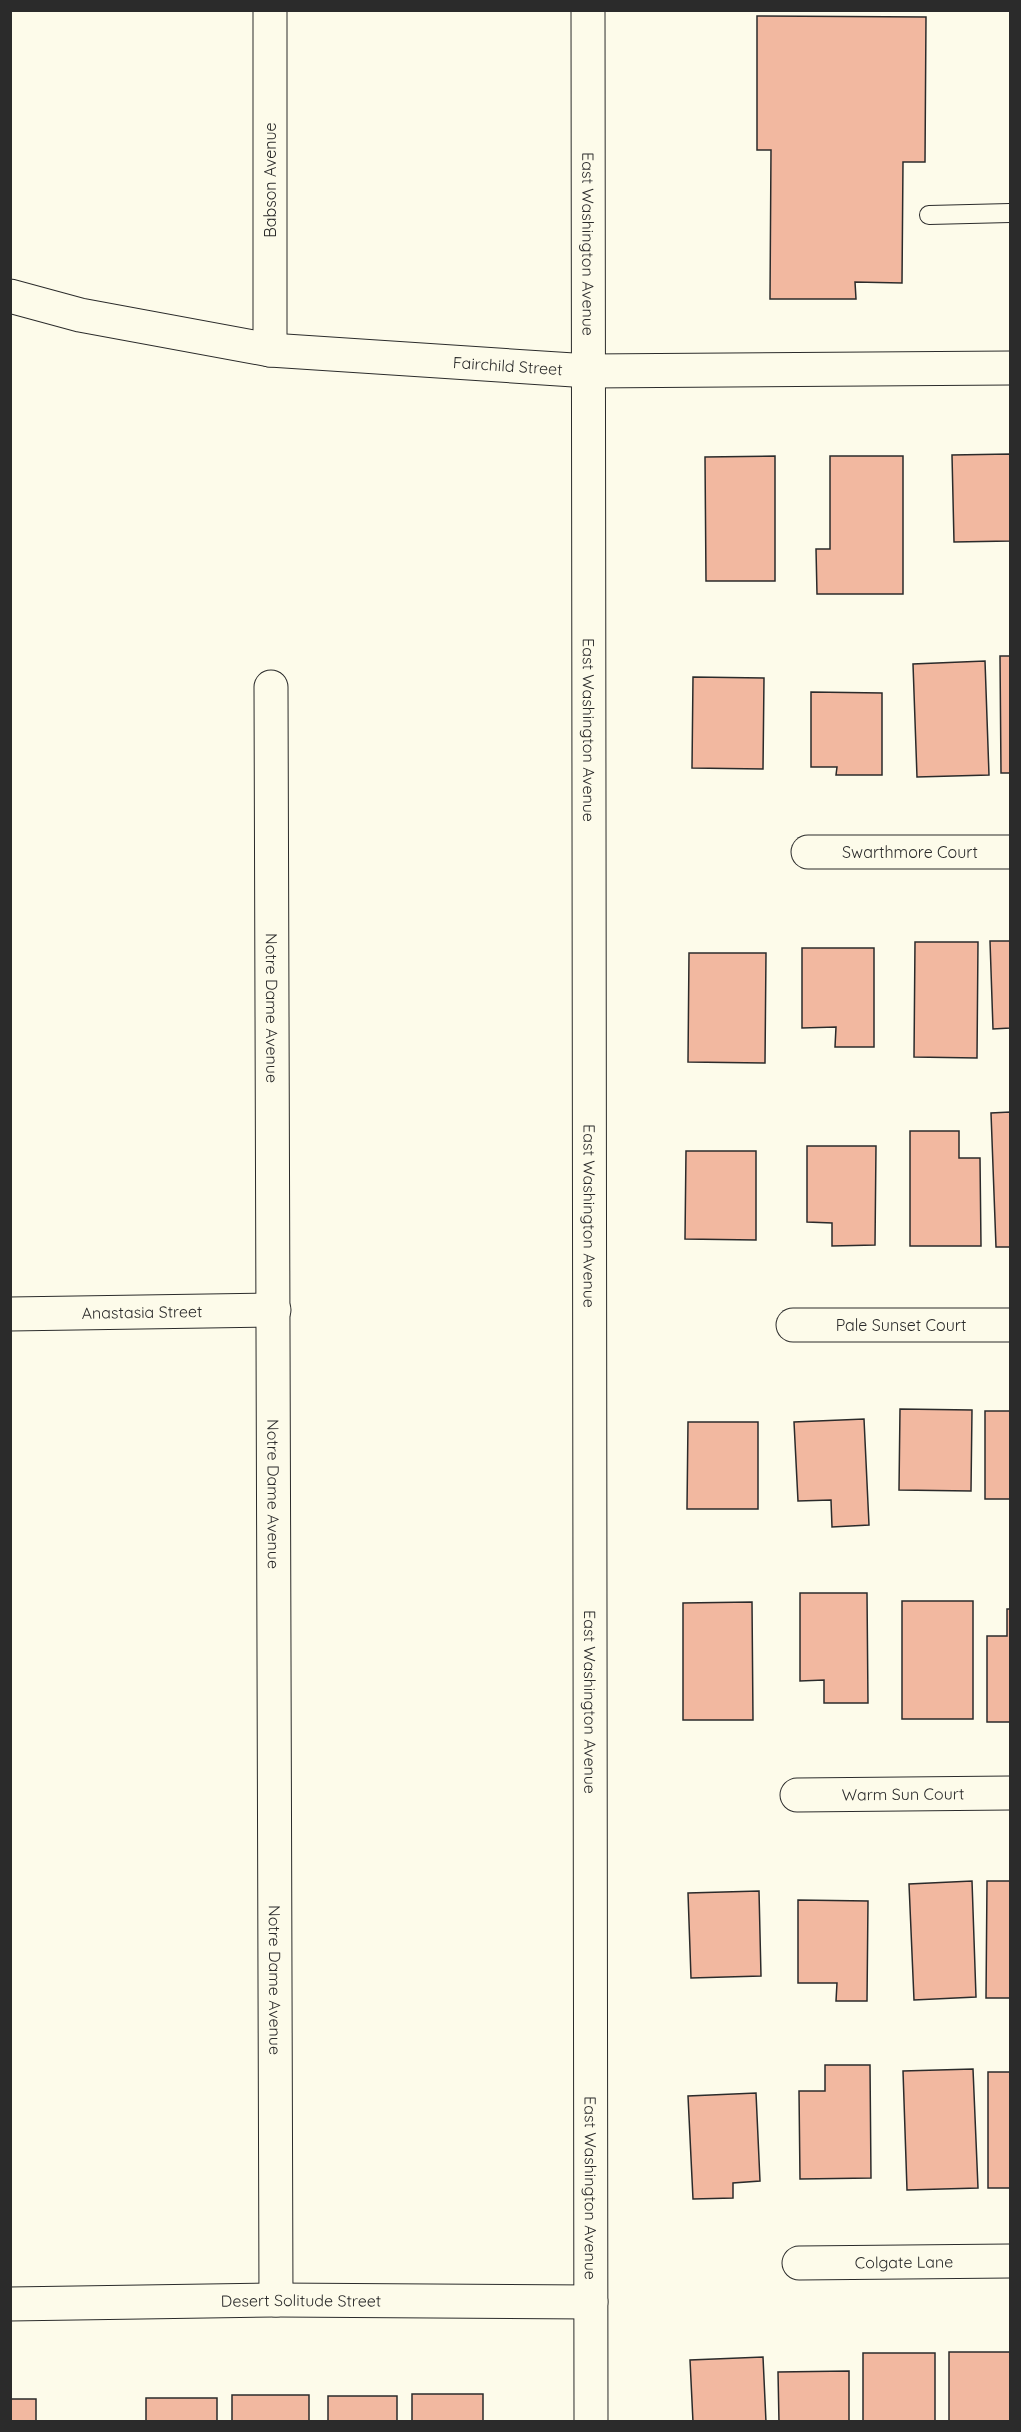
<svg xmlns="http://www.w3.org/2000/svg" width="1021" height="2432" font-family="Quicksand,sans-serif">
  <rect width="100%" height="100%" fill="#fdfbea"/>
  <!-- building -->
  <g fill="#f2b8a0" stroke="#2b2b2b" stroke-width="1.5">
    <path d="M757 16 926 17 925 162H903L902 283 855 282 856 299H770L771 150H757Z"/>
    <path d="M1010 454V541L954 542 952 455Z"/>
    <path d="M775 456V581H706L705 457Z"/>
    <path d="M830 456H903V594H817L816 549H830Z"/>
    <path d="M1000 656H1010V773H1001Z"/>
    <path d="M985 661 989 775 917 777 913 664Z"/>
    <path d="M693 677 764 678 763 769 692 768Z"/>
    <path d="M811 692 882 693V775H836L837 767H811Z"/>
    <path d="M990 941H1010V1028L993 1029Z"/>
    <path d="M915 942H978L977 1058 914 1057Z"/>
    <path d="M802 948H874V1047H835L836 1027 802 1028Z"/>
    <path d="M689 953H766L765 1063 688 1062Z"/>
    <path d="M1010 1112V1247H996L991 1113Z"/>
    <path d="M910 1131H959V1158H980L981 1246H910Z"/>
    <path d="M807 1146H876L875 1245 832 1246V1223L807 1222Z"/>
    <path d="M686 1151H756V1240L685 1239Z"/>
    <path d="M900 1409 972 1410 971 1491 899 1490Z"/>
    <rect x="985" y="1411" width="25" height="88"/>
    <path d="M864 1419 869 1525 832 1527 831 1500 798 1501 794 1422Z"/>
    <path d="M688 1422H758V1509H687Z"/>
    <path d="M800 1593H867L868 1703H824V1680L800 1681Z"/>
    <rect x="902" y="1601" width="71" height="118"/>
    <path d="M752 1602 753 1720H683V1603Z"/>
    <path d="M1007 1609H1010V1722H987V1636H1007Z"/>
    <path d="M972 1881 976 1997 914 2000 909 1884Z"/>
    <path d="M987 1881H1010V1998H986Z"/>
    <path d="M759 1891 761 1976 691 1978 688 1893Z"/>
    <path d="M798 1900 868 1901 867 2001H836L837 1983H798Z"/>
    <path d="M825 2065H870L871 2178 800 2179 799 2091H825Z"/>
    <path d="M973 2069 978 2188 907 2190 903 2071Z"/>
    <rect x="988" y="2072" width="22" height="116"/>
    <path d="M756 2093 760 2181 733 2183V2198L693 2199 688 2096Z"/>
    <rect x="949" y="2352" width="61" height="70"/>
    <rect x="863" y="2353" width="72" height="69"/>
    <path d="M763 2357 766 2422H693L690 2360Z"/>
    <path d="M849 2371V2422H779L778 2372Z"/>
    <rect x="412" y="2394" width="71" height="28"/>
    <rect x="232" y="2395" width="77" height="27"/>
    <rect x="328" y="2396" width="69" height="26"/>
    <rect x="146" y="2398" width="71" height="24"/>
    <rect x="10" y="2399" width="26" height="23"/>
  </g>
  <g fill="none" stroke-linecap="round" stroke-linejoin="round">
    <defs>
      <path id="service" d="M929 215 1010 213"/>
      <g id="minor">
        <path id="s1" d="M10 296 80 315 270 350 589 371 1010 368"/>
        <path d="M270 350V10"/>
        <path id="s2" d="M271 687 276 2300"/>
        <path id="s3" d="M808 852H1010"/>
        <path id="s4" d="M10 1314 274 1310"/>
        <path id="s5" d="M793 1325H1010"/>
        <path id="s6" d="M797 1795 1010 1793"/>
        <path id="s7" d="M799 2263 1010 2261"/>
        <path id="s8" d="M10 2304 276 2300 591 2302"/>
      </g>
      <g id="secondary">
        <path id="s9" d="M588 10 591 2422"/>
      </g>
    </defs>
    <!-- service casing -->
    <use href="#service" stroke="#2b2b2b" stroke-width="20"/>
    <!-- minor casing -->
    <use href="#minor" stroke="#2b2b2b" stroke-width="35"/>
    <!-- secondary casing -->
    <use href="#secondary" stroke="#2b2b2b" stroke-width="35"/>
    <!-- service -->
    <use href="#service" stroke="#fdfbea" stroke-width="18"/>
    <!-- minor -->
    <use href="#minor" stroke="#fdfbea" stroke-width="33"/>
    <!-- secondary -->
    <use href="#secondary" stroke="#fdfbea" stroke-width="33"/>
  </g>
  <g text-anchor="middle" stroke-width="4.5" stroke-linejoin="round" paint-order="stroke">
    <!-- street labels -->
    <g font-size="16" fill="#2b2b2b" stroke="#fdfbea">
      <text transform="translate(270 180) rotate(-90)" y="6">Babson Avenue</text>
      <text dy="6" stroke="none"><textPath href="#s9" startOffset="234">East Washington Avenue</textPath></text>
      <text dy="6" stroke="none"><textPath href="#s1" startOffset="504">Fairchild Street</textPath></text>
      <text dy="6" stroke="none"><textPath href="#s9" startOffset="720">East Washington Avenue</textPath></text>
      <text dy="6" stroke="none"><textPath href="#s3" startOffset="102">Swarthmore Court</textPath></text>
      <text dy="6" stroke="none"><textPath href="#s2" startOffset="321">Notre Dame Avenue</textPath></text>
      <text dy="6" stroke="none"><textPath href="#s9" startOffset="1206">East Washington Avenue</textPath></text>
      <text dy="6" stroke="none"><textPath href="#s4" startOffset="132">Anastasia Street</textPath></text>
      <text dy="6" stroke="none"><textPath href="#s5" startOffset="108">Pale Sunset Court</textPath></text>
      <text dy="6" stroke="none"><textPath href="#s2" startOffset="807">Notre Dame Avenue</textPath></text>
      <text dy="6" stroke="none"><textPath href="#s9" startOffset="1692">East Washington Avenue</textPath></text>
      <text dy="6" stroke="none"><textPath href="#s6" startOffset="106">Warm Sun Court</textPath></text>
      <text dy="6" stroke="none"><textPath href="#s2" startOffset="1293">Notre Dame Avenue</textPath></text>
      <text dy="6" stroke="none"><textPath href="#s9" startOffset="2178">East Washington Avenue</textPath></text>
      <text dy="6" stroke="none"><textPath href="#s7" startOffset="105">Colgate Lane</textPath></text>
      <text dy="6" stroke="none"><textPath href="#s8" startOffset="291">Desert Solitude Street</textPath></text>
    </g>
  </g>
  <!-- border -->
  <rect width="1021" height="2432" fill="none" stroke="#2b2b2b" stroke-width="24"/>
</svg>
